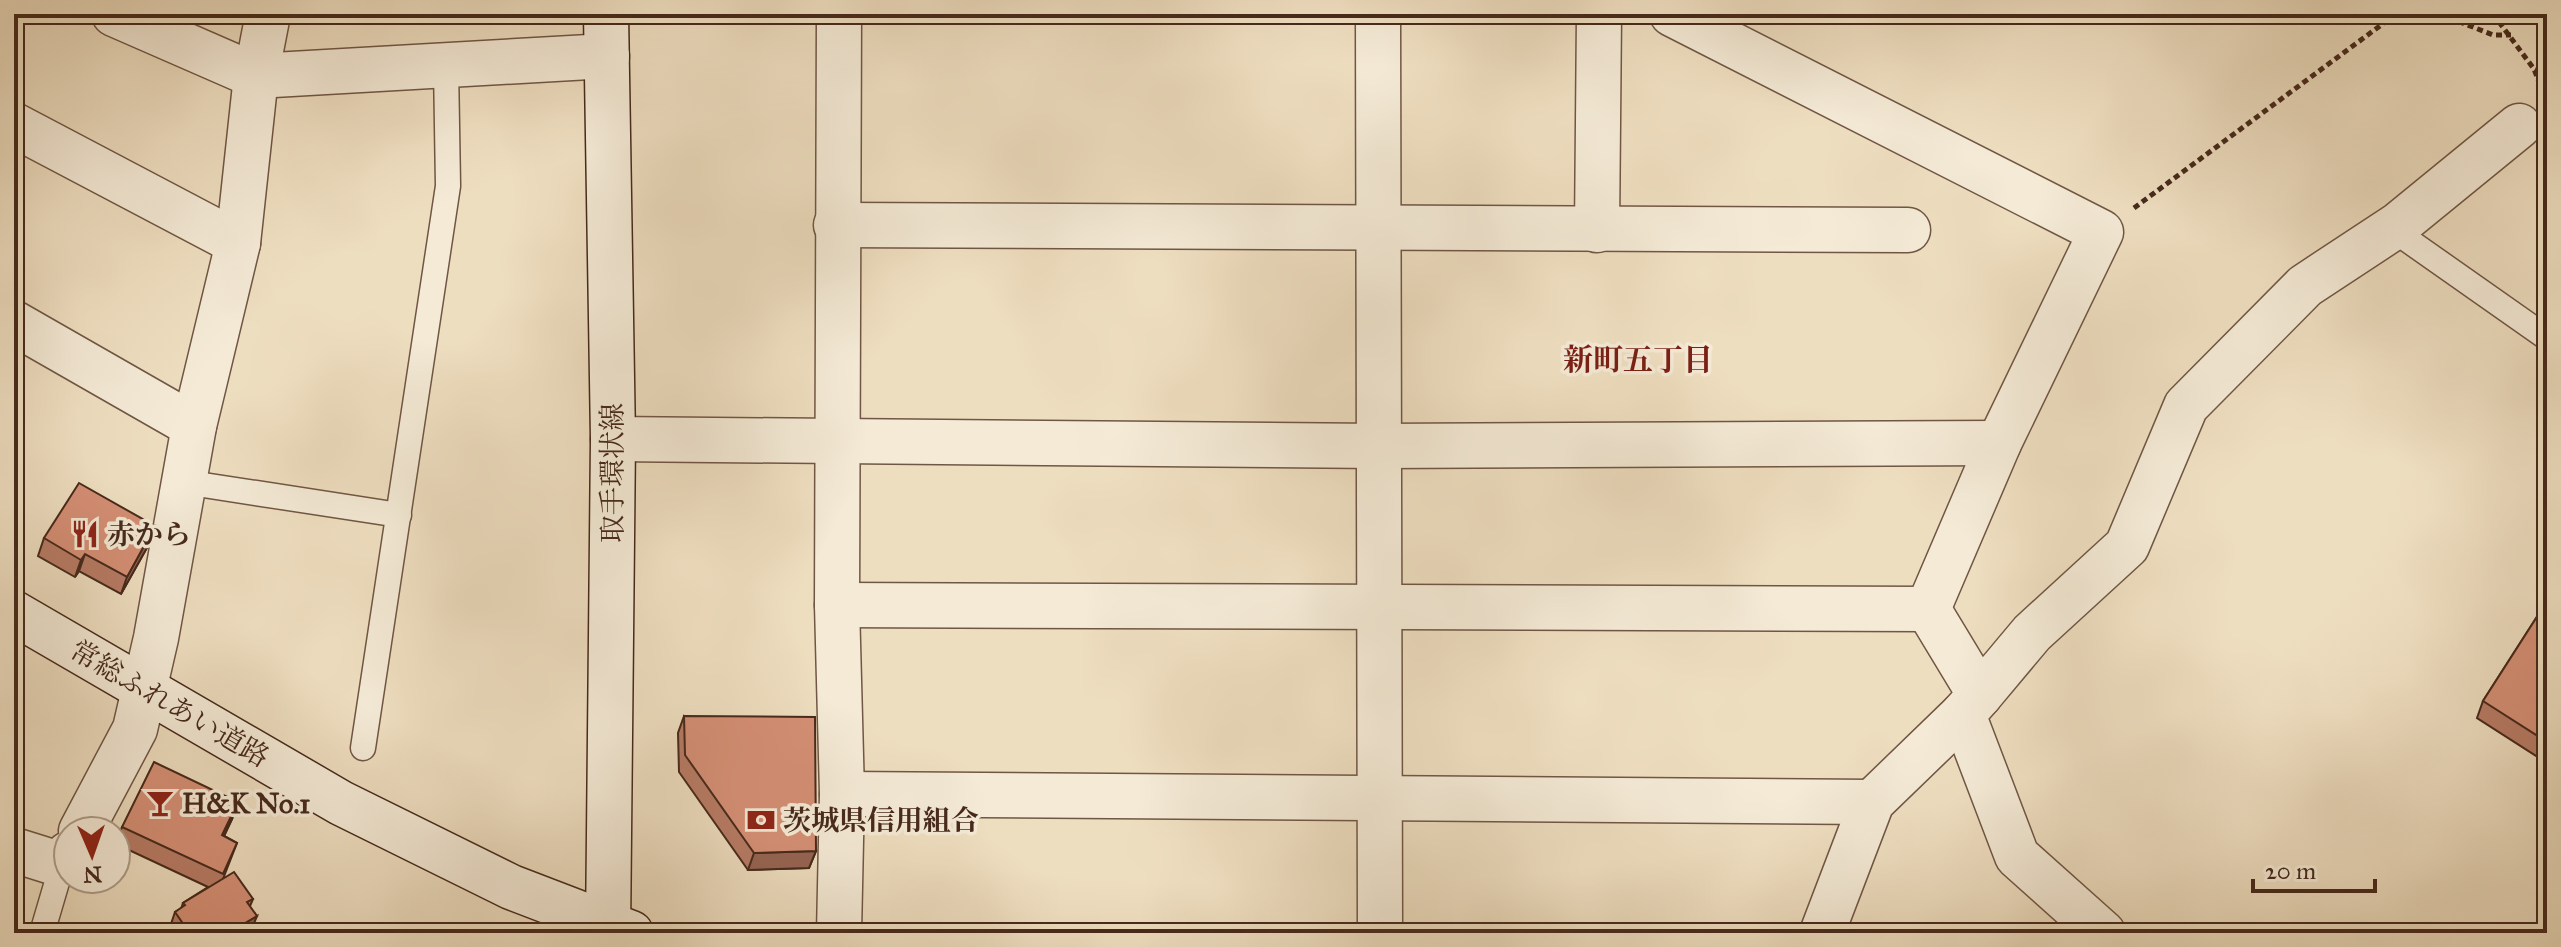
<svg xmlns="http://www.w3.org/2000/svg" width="2561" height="947" font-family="'IM FELL Great Primer','Noto Serif JP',serif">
  <rect width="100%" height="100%" fill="#eedec0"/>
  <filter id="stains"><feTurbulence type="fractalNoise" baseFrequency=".0025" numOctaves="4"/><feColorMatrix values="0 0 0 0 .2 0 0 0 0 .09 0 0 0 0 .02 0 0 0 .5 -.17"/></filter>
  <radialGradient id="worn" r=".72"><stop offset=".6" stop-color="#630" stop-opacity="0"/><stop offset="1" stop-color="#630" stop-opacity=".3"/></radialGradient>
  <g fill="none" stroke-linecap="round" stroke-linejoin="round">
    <defs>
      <g id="lane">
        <path d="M2392 229 2547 338"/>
        <path d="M184 482 399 515"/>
        <path d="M363 748 448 186 446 66"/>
        <path d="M42 933 62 865"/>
      </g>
      <g id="street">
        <path d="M114 14 256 76 607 56"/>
        <path d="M839 14 837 605 842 794 839 933"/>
        <path d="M1378 14 1380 933"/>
        <path d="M1672 14 2101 232 1999 443 1928 609"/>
        <path d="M14 125 238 243"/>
        <path d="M836 225 1908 230"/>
        <path d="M1597 230 1599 14"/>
        <path d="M14 323 194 426"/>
        <path d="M613 439 1379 446 1999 443"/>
        <path d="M837 605 1928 609"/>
        <path d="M1928 609 1980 695 1963 714 2017 856 2103 933"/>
        <path d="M1980 695 2032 633 2127 546 2186 406 2305 286 2399 224 2519 126"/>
        <path d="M842 794 1872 802"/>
        <path d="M81 831 135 729 156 638 194 426 238 243 256 76 268 14"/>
        <path d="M14 850 62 865 68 854"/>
        <path d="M1822 933 1872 802 1963 714"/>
      </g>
      <g id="secondary">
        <path d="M606 14 613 439 608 933"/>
        <path d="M14 613 341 803 511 887 631 933"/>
      </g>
    </defs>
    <!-- lane casing -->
    <use href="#lane" stroke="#705644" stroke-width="27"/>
    <!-- street casing -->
    <use href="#street" stroke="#705644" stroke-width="47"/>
    <!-- secondary casing -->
    <use href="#secondary" stroke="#46291b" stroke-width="47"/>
    <!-- path -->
    <g stroke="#46291b" stroke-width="5" stroke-dasharray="6 4" stroke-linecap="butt">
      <path d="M2440 14 2493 35H2511"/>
      <path d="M2493 14 2534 69 2542 90"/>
      <path d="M2535 69 2547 75"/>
      <path d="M2134 208 2396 14"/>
    </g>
    <!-- lane -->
    <use href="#lane" stroke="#f4ead6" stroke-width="24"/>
    <!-- street -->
    <use href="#street" stroke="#f4ead6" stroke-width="44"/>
    <!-- secondary -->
    <use href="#secondary" stroke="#f4ead6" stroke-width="44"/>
  </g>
  <!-- wall -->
  <g fill="#b77b65" stroke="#46291b" stroke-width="2">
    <path d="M155 526 149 544 121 594 79 571 75 577 38 556 44 538Z"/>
    <path d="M2547 601V763L2477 718 2483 701Z"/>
    <path d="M684 716 816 851 809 868 748 870 679 772 678 733Z"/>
    <path d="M232 819 224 836 237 843 223 879 253 899 250 906V933H171L169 930 175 912 181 909 183 903 208 887 116 844 122 827Z"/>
  </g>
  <!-- shaded-wall -->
  <g fill="#956452" stroke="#46291b" stroke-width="2">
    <path d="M155 526 149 544 121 594 127 577Z"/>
    <path d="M85 554 79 571 75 577 81 560Z"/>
    <path d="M238 802 232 819 216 853 222 835Z"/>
    <path d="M816 851 809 868 748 870 754 853Z"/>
    <path d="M257 916 250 933H228Z"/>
  </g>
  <!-- building -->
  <g fill="#d58f75" stroke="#46291b" stroke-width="2">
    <path d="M79 483 155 526 127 577 85 554 81 560 44 538Z"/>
    <path d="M2547 601V742L2483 701Z"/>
    <path d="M684 716 815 717 816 851 754 853 685 755Z"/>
    <path d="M154 762 238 802 222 835 237 843 223 874 122 827Z"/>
    <path d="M234 872 253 899 247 902 257 916 228 933H181L180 932 186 928 175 912 185 905 183 903Z"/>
  </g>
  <!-- icons -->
  <defs>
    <symbol id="restaurant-bare" viewBox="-9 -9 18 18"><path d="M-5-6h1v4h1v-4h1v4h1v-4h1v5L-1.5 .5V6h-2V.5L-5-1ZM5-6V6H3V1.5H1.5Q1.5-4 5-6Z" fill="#8f2418" stroke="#f4ead6" stroke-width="2.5" paint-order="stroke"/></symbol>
    <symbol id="bar-bare" viewBox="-9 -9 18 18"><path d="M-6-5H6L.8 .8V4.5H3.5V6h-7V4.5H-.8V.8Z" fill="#8f2418" stroke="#f4ead6" stroke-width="2.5" paint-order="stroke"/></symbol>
    <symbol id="bank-bare" viewBox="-9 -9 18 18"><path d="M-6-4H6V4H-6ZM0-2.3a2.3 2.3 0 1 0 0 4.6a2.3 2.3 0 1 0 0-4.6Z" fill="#8f2418" stroke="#f4ead6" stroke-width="2.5" paint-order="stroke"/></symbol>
  </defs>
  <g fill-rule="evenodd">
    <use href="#restaurant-bare" x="65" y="514" width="40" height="40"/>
    <use href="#bar-bare" x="140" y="783" width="40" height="40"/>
    <use href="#bank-bare" x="741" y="800" width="40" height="40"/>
  </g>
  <g text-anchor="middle" stroke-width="7" stroke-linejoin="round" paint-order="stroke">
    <!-- street labels -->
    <g font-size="28" fill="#46291b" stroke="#f4ead6">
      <text transform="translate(612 473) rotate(-90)" y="10">取手環状線</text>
      <text transform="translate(170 703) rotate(30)" y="10">常総ふれあい道路</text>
    </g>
    <!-- poi labels -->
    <g font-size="28" font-weight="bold" fill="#46291b" stroke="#f4ead6" text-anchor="start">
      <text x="107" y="544">赤から</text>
      <text x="182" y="813">H&amp;K No.1</text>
      <text x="783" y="830">茨城県信用組合</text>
    </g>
    <!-- neighbourhood labels -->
    <g font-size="30" font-weight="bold" fill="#7a1f14" stroke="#f4ead6">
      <text x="1638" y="370">新町五丁目</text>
    </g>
  </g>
  <!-- margin -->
  <rect width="2561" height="947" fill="none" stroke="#eedec0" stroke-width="48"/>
  <rect x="16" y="16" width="2529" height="915" fill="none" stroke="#46291b" stroke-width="4"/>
  <rect x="24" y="24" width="2513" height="899" fill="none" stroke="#46291b" stroke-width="2"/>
  <!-- north arrow -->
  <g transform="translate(92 855) rotate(178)"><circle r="38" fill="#f4ead6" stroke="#ae9d8b" stroke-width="2"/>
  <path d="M0-6L14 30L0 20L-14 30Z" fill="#8f2418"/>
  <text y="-12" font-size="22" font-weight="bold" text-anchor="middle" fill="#46291b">N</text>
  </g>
  <!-- scale -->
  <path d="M2253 879v12h122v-12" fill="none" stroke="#46291b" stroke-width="4"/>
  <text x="2265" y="879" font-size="24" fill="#46291b" stroke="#f4ead6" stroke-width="6" paint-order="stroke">20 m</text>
  <rect width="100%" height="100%" filter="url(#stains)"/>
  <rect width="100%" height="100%" fill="url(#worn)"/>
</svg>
